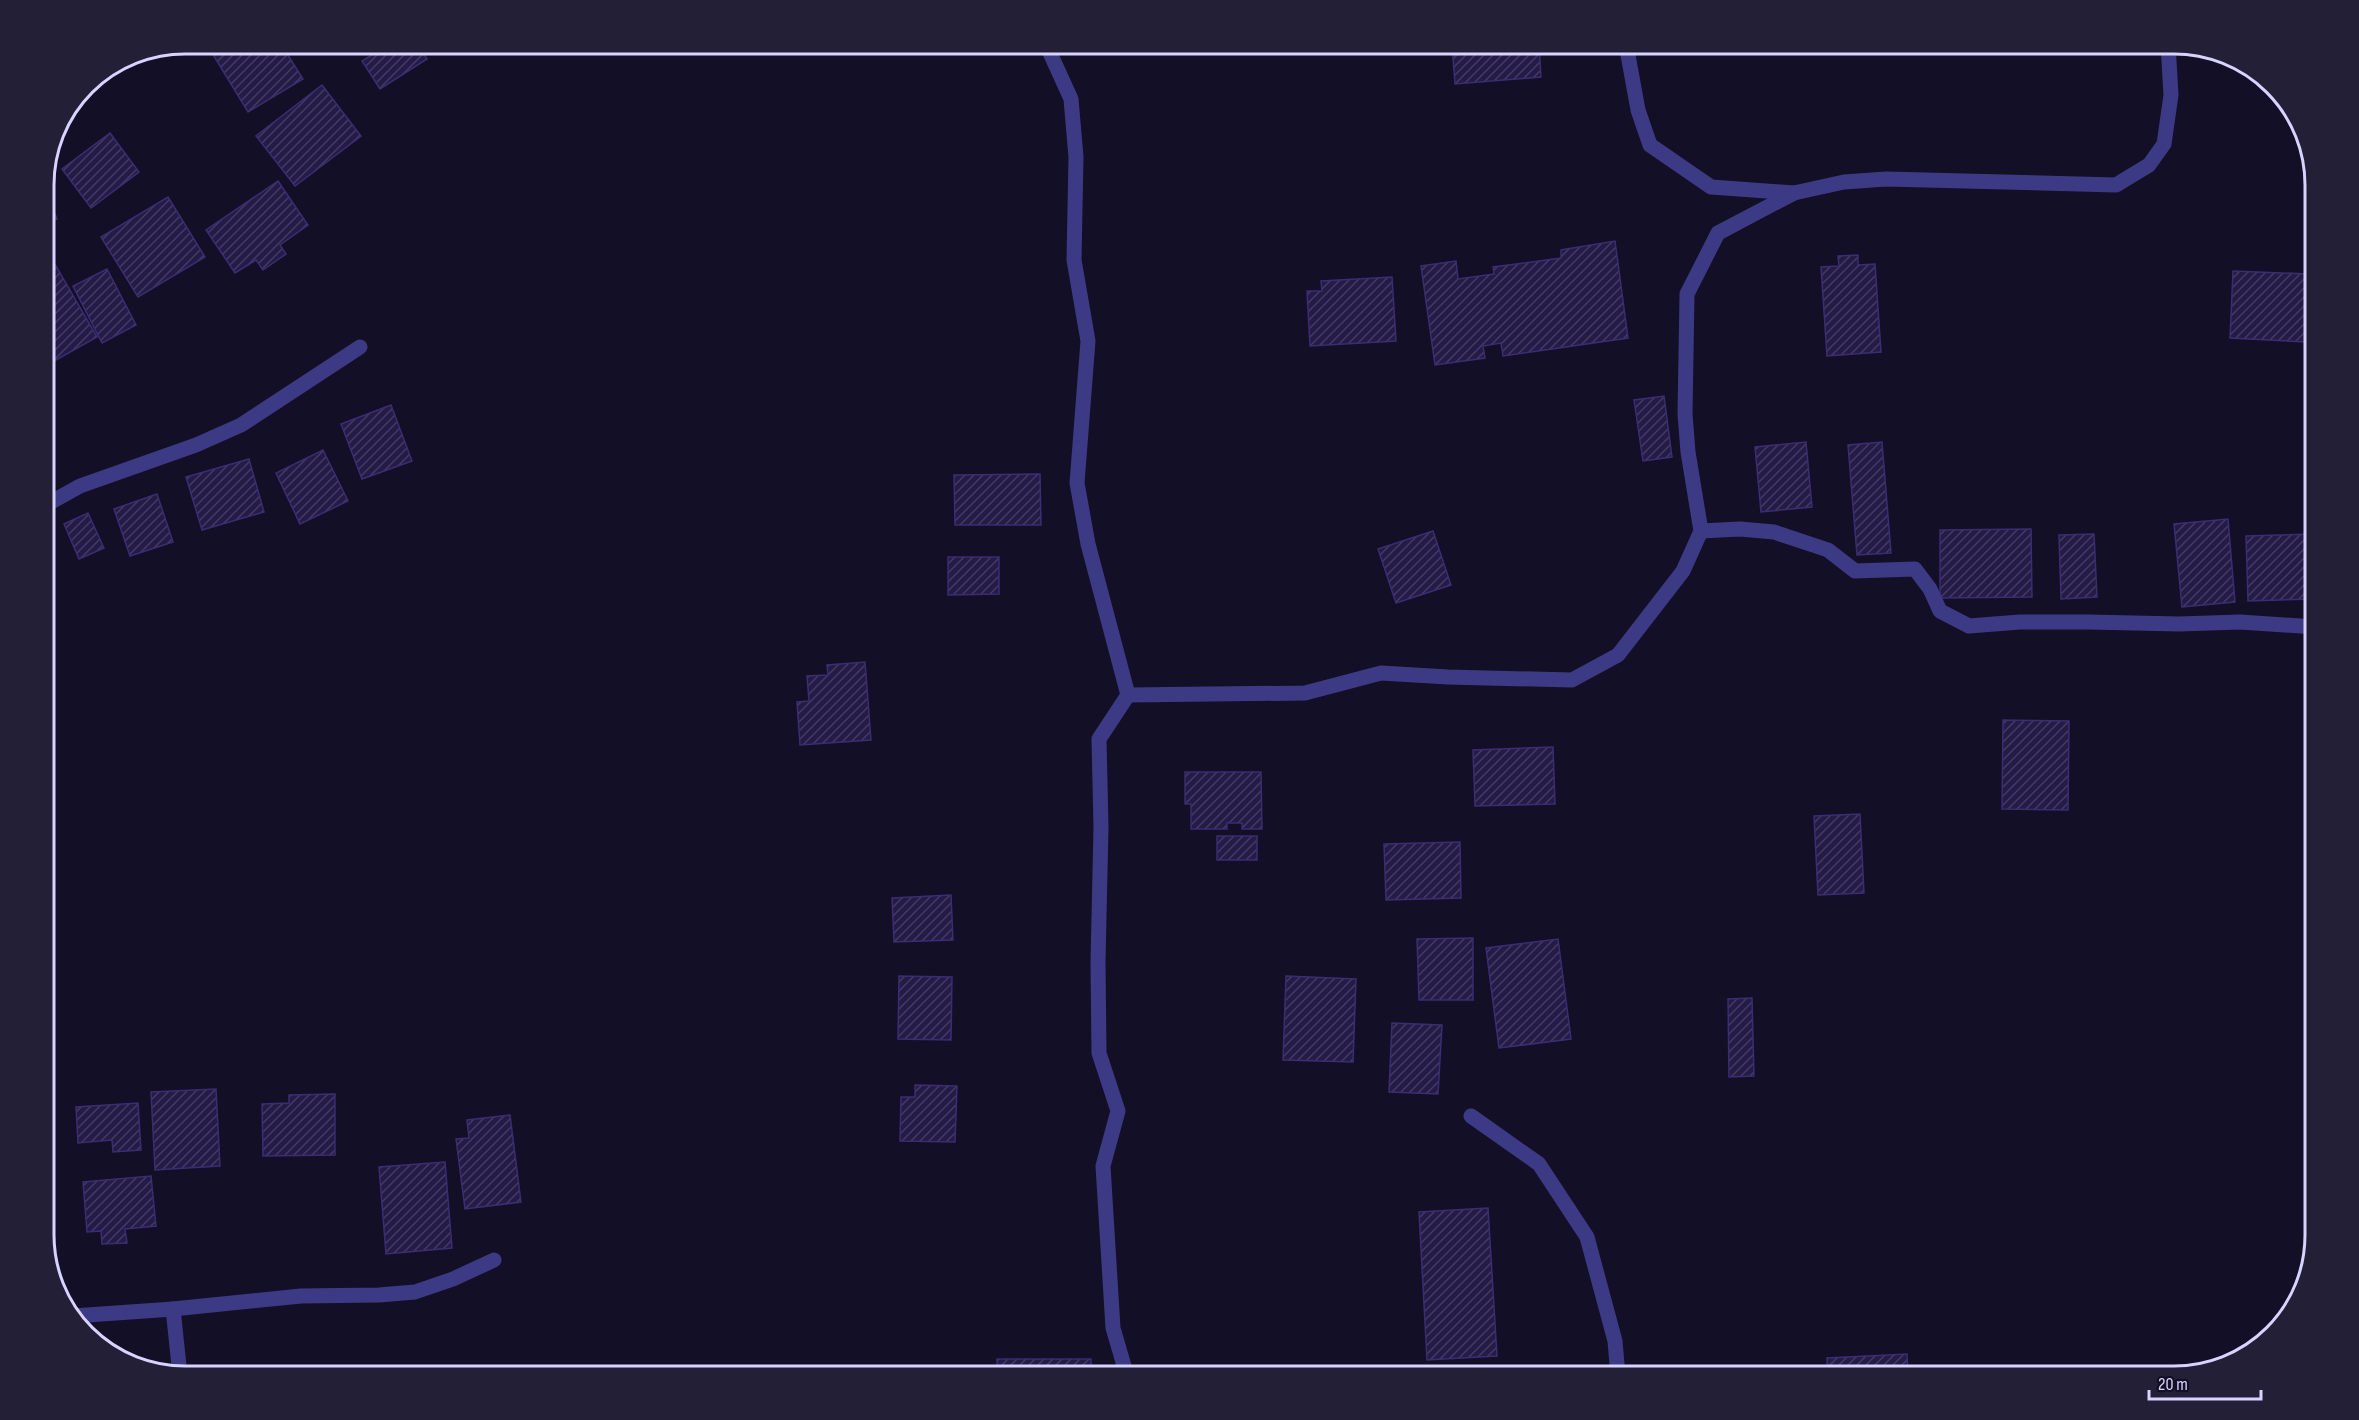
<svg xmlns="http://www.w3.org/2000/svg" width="2359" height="1420" font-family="'Sofia Sans Condensed',sans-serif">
  <defs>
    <pattern id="building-hatch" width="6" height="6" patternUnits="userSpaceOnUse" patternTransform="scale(1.5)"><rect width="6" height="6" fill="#241b47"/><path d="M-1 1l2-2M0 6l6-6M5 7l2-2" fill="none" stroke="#433b63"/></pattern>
  </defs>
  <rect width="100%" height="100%" fill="#130f26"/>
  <!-- building -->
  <g fill="url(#building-hatch)" stroke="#3b2d73" stroke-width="1.5">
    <path d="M216 44H281L303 79 248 112 209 48Z"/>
    <path d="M390 44H417L427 59 380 89 362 61Z"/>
    <path d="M1452 44H1539L1541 77 1455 84Z"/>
    <path d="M322 85 361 136 295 186 256 136Z"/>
    <path d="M110 133 139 172 91 208 62 169Z"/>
    <path d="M278 181 308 225 280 245 286 254 263 270 256 260 235 273 206 230Z"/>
    <path d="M44 185 57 219 44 224Z"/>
    <path d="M168 197 205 257 138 297 101 237Z"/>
    <path d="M1615 241 1628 338 1503 356 1501 343 1483 346 1485 358 1435 365 1421 266 1456 261 1458 279 1494 274 1493 267 1561 258V250Z"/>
    <path d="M1858 255V265L1875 264 1881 352 1827 356 1821 267 1839 266 1838 256Z"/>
    <path d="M52 259 97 337 49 364 44 354V264Z"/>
    <path d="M107 269 136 325 102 343 73 286Z"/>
    <path d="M2233 271 2308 274 2306 342 2230 338Z"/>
    <path d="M1392 277 1396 341 1310 346 1307 291H1322L1321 281Z"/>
    <path d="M1664 396 1672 457 1643 461 1634 400Z"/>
    <path d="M391 405 412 461 362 479 341 424Z"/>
    <path d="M1806 442 1812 507 1761 512 1755 447Z"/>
    <path d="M1882 442 1891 553 1857 555 1848 445Z"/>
    <path d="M323 450 348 501 300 524 276 473Z"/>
    <path d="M44 453 53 475 44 479Z"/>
    <path d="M249 459 264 512 202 530 186 477Z"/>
    <path d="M1040 474 1041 525H955L954 475Z"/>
    <path d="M157 494 173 542 130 556 114 509Z"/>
    <path d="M88 513 104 548 79 559 64 524Z"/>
    <path d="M2228 519 2235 602 2182 607 2174 524Z"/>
    <path d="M2031 529 2032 597 1940 598V530Z"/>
    <path d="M1433 531 1451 585 1396 603 1378 549Z"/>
    <path d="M2094 534 2097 597 2061 599 2059 535Z"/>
    <path d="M2315 534V599L2248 601 2246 536Z"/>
    <path d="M948 557H999V594L948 595Z"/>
    <path d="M865 662 871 740 800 745 797 702 809 701 807 676 828 675 827 665Z"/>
    <path d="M2003 720 2069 721 2068 810 2002 809Z"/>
    <path d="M1553 747 1555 804 1475 806 1473 750Z"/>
    <path d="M1185 772H1261L1262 829H1242V823H1227V829H1191V804H1185Z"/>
    <path d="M1860 814 1864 893 1818 895 1814 816Z"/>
    <rect x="1217" y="836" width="40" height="24"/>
    <path d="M1460 842 1461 898 1386 900 1384 844Z"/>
    <path d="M951 895 953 940 894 942 892 898Z"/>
    <path d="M1473 938V1000H1419L1417 939Z"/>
    <path d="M1558 939 1571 1039 1499 1048 1486 948Z"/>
    <path d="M899 976 952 977 951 1040 898 1039Z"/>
    <path d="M1286 976 1356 979 1353 1062 1283 1060Z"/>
    <path d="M1752 998 1754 1076 1729 1077 1728 999Z"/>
    <path d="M1392 1023 1442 1025 1438 1094 1389 1092Z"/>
    <path d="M915 1085 957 1086 955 1142 900 1141 901 1097H915Z"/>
    <path d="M216 1089 220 1166 155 1170 151 1092Z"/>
    <path d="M335 1094V1155L263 1156 262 1104 289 1103V1095Z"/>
    <path d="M138 1103 141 1150 113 1152 112 1140 78 1143 76 1107Z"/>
    <path d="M510 1115 521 1202 465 1209 456 1139 469 1138 467 1120Z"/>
    <path d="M445 1162 452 1248 386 1254 379 1167Z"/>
    <path d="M151 1176 156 1226 125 1229 127 1243 102 1244 101 1231 87 1232 83 1182Z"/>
    <path d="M1488 1208 1497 1356 1427 1360 1419 1212Z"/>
    <path d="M1907 1354 1908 1376H1828L1827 1358Z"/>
    <rect x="997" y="1359" width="94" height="17"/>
  </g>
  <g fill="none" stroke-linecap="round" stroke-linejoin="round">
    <!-- minor -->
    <g stroke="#3d3a85" stroke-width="15">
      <path d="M1046 44 1071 99 1076 157 1074 260 1088 341 1077 483 1088 544 1128 695 1099 739 1101 827 1098 962 1099 1053 1118 1111 1103 1166 1113 1328 1127 1376"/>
      <path d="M1626 44 1638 110 1650 145 1711 187 1794 193"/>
      <path d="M44 506 80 486 196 445 241 425 360 347"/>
      <path d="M1701 531 1740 529 1774 532 1828 550 1855 571 1915 569 1930 589 1940 611 1969 626 2020 622H2088L2179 624 2240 622 2315 627"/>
      <path d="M1128 695 1305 693 1381 673 1448 677 1572 680 1618 655 1683 571 1701 531 1688 452 1685 414 1687 294 1718 233 1794 193 1844 182 1886 179 2116 185 2149 165 2164 144 2171 95 2168 44"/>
      <path d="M1471 1116 1539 1164 1587 1237 1615 1341 1618 1376"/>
      <path d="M73 1316 173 1309"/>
      <path d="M180 1375 173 1309 301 1296 379 1295 415 1292 453 1279 494 1260"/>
    </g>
  </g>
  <!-- crop -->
  <path d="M0 0H2359V1420H0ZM185 54H2174A131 131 0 0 1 2305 185V1235A131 131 0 0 1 2174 1366H185A131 131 0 0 1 54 1235V185A131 131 0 0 1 185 54Z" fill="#231f37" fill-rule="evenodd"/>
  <path fill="none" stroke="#d9d4ff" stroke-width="3" d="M185 54H2174A131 131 0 0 1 2305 185V1235A131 131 0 0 1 2174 1366H185A131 131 0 0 1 54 1235V185A131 131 0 0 1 185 54Z"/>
  <!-- scale -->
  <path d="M2149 1390v9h112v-9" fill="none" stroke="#d9d4ff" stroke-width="3"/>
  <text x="2158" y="1390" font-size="18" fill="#d9d4ff" stroke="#130f26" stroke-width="4.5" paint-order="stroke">20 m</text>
</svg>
